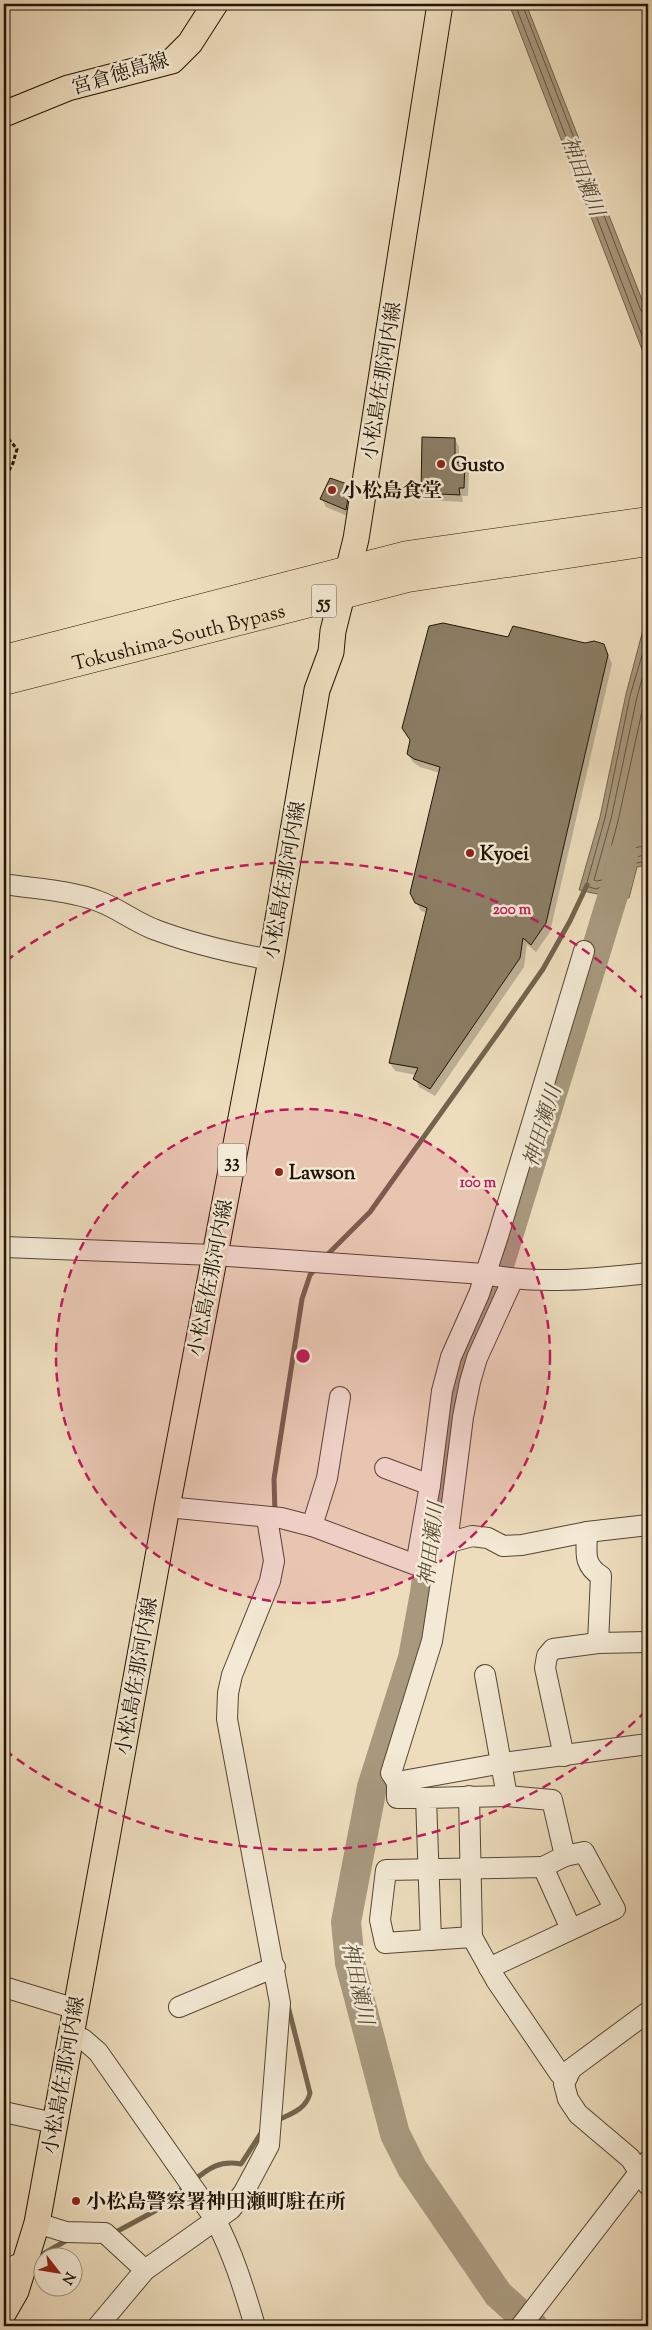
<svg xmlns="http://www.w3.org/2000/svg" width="652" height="2330" font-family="'Sorts Mill Goudy','Noto Serif JP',serif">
  <rect width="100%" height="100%" fill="#edddbd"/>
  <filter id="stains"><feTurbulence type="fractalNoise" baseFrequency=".004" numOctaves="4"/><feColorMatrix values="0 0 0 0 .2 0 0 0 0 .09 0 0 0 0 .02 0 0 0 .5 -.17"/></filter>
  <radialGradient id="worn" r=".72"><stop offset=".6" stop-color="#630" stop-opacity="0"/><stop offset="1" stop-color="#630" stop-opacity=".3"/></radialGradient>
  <!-- water -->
  <g fill="#a8997e" stroke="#72644d">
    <path d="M509 4H526L648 315V365Z"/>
    <path d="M648 611V865L637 867 629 898 616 896 606 890 597 894 579 890 600 817 626 694Z"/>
  </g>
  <!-- shadow -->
  <g fill="#0003">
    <path d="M455 439 459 447V464H464L469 472 468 496H462L463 502 427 500 422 492Z"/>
    <path d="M349 486 354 494 350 517 326 507 322 499Z"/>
    <path d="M508 639 604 645 612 664 550 932 536 952 527 944 524 967 435 1096 419 1087 415 1078 416 1075 395 1071 390 1063 427 913 421 911 411 893 440 773 420 767 413 762 408 754Z"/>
  </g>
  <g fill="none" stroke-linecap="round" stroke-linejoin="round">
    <!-- shore -->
    <g stroke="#645641" stroke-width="1">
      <path d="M515 4 648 351"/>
      <path d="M522 4 641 311 648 315"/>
      <path d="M648 635 630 696 605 818 586 886 596 889 606 885 624 892 633 864 648 860"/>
      <path d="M648 657 637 697 611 819 594 880 597 881 607 879 620 883 629 859 648 854"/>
      <path d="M648 684 618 821 605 870 615 872C624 854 625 847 648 846"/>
    </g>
    <!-- stream -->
    <g stroke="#72644d" stroke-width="5">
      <path d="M325 1257 370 1212 501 1029 543 969 570 921 587 885"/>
      <path d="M275 1513 274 1479 302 1299 310 1275 317 1267"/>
      <path d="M276 2121C290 2114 306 2110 310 2093L288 2006"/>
      <path d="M193 2181C209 2168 220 2160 241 2164L263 2130"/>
      <path d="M114 2233 155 2211 186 2186"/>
      <path d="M36 2258 69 2239"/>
    </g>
    <!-- river -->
    <path stroke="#a8997e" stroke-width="30" d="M533 2326 498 2294 412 2168 395 2134 350 1963 346 1922 372 1787 413 1658 425 1593 448 1416 463 1352 492 1288 618 879 623 855"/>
  </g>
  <!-- building -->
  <g fill="#8b7d64" stroke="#211404">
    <path d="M422 437 455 438V462L465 463 464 488H459L460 495 421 493Z"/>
    <path d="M330 478 350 485 346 510 320 499Z"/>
    <path d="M443 623 508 637 513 626 585 643 594 641 604 644 608 655 546 923 531 945 523 938 520 958 430 1089 413 1079 418 1068 389 1063 427 908 415 903 410 893 440 767 414 759 407 754 410 740 402 728 429 626Z"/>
  </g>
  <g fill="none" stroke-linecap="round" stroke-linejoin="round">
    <defs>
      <g id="minor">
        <path d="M4 884C35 889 68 890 98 901 118 908 136 923 156 930 193 944 233 953 271 960"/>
        <path d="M4 1247 214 1255 484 1274C538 1285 594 1279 648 1273"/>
        <path d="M513 1279 477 1358 470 1382 463 1417 447 1543 432 1641 391 1773 397 1782 503 1763 648 1744"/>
        <path d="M385 1468 430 1485"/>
        <path d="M167 1507 281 1518 312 1526 416 1565 430 1485 442 1391 451 1357 479 1294 498 1236 584 951"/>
        <path d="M312 1526 327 1478 340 1397"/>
        <path d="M587 1532C587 1551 582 1564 601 1576L598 1643"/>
        <path d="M447 1543 472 1536 488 1538 503 1546 522 1545 587 1532 648 1525"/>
        <path d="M485 1675 507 1796 552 1800 565 1856 543 1867"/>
        <path d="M564 1756 545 1668 547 1656 553 1649 598 1643 648 1642"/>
        <path d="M397 1782V1798H426"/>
        <path d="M469 1796 472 1937"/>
        <path d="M431 1940 426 1798 507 1796"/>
        <path d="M489 1968 615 1909 584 1852 565 1856"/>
        <path d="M4 1987 76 2009"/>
        <path d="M179 2007 275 1967"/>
        <path d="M648 2012 571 2069 564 2084 568 2099 578 2114 630 2158 648 2185"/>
        <path d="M72 2034 83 2039 98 2052 215 2219C233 2253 244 2289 255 2326"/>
        <path d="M567 2077 560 2074 496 1980 472 1937 385 1943 380 1920 386 1870 543 1867 571 1929"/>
        <path d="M4 2112 54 2123"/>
        <path d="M37 2223 66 2232 105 2233 145 2270"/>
        <path d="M4 2270 26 2261"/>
        <path d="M98 2326 145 2270 231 2209 244 2192 269 2145 280 2003 227 1719 228 1693 232 1675 270 1581 274 1561 267 1518"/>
        <path d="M521 2326 648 2161"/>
      </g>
      <g id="major">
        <path d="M4 114 68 88 172 61 190 43 215 4"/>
        <path d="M4 2312 16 2291 37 2223 167 1507 271 960 317 690 331 652 333 631 356 539 440 4"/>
      </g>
      <g id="highway">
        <path d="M4 659 407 555 648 521"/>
        <path id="s1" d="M4 681 408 578 648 542"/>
      </g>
    </defs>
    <!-- minor casing -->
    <use href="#minor" stroke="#544632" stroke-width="22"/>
    <!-- major casing -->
    <use href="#major" stroke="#211404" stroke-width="27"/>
    <!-- highway casing -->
    <use href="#highway" stroke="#211404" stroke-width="29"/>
    <!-- path -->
    <path stroke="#211404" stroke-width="3" stroke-dasharray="4 2.5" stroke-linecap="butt" d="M4 434 17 449 13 463 4 480"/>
    <!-- minor -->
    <use href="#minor" stroke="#f3e9d4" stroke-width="20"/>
    <!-- major -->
    <use href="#major" stroke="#edddbd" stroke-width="25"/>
    <!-- highway -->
    <use href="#highway" stroke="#edddbd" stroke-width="28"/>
  </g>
  <!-- distance rings -->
  <circle cx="303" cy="1356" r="247" fill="#c2185b" fill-opacity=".12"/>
  <g fill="none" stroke="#c2185b" stroke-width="2.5" stroke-dasharray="9 6">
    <circle cx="303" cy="1356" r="247"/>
    <path d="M646 1711A494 494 0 0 1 6 1751M6 961A494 494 0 0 1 646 1001"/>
  </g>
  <!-- markers -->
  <g fill="#8f2418" stroke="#f3e9d4" stroke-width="2">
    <circle cx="441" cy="464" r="5"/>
    <circle cx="332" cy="490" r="5"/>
    <circle cx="470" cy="853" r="5"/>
    <circle cx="279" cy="1172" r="5"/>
    <circle cx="76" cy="2201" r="5"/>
  </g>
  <g text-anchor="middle" stroke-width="5" stroke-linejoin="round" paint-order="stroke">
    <!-- shield labels -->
    <g fill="#f3e9d4" stroke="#605442" stroke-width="1">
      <rect x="311.5" y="584.5" width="25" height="33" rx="4"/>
      <rect x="218" y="1143.5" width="28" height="33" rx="4"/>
    </g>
    <g font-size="19" font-weight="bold" fill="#211404">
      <text x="324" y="608">55</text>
      <text x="232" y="1167">33</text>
    </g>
    <!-- street labels -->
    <g font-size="20" fill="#211404" stroke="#f3e9d4">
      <text transform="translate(120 73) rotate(-17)" y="7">宮倉徳島線</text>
      <text transform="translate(381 381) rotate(-81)" y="7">小松島佐那河内線</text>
      <text dy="7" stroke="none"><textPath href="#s1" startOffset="180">Tokushima-South Bypass</textPath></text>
      <text transform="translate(284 880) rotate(-80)" y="7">小松島佐那河内線</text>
      <text transform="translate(210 1278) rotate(-79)" y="7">小松島佐那河内線</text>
      <text transform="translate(136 1676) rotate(-80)" y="7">小松島佐那河内線</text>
      <text transform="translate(63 2075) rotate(-80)" y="7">小松島佐那河内線</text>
    </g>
    <!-- poi labels -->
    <g font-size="20" font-weight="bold" fill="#211404" stroke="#f3e9d4" text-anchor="start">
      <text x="451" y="471">Gusto</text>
      <text x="342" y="497">小松島食堂</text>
      <text x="480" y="860">Kyoei</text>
      <text x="289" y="1179">Lawson</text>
      <text x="86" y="2208">小松島警察署神田瀬町駐在所</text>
    </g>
    <!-- water labels -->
    <g font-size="21" font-style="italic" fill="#574935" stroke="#f3e9d4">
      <text transform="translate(583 176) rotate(69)" y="7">神田瀬川</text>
      <text transform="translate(542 1126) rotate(-73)" y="7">神田瀬川</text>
      <text transform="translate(431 1544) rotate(-83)" y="7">神田瀬川</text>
      <text transform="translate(358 1983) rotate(78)" y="7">神田瀬川</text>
    </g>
  </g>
  <circle cx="303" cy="1356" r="8" fill="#c2185b" stroke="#f3e9d4" stroke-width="2.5"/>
  <g font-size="15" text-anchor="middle" font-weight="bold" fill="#c2185b" stroke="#f3e9d4" stroke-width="5" stroke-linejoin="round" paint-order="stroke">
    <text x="512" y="914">200 m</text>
    <text x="478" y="1187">100 m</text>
  </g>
  <!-- margin -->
  <rect width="652" height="2330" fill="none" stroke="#edddbd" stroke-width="20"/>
  <rect x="5" y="5" width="642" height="2320" fill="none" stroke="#211404" stroke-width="2.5"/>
  <rect x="10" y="10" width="632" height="2310" fill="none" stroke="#211404"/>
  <!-- north arrow -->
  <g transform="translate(58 2272) rotate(121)"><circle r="24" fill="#f3e9d4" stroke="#9f9481"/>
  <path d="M0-4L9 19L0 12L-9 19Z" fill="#8f2418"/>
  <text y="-8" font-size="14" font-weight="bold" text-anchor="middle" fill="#211404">N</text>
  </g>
  <rect width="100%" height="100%" filter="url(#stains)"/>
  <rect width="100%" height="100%" fill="url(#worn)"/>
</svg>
